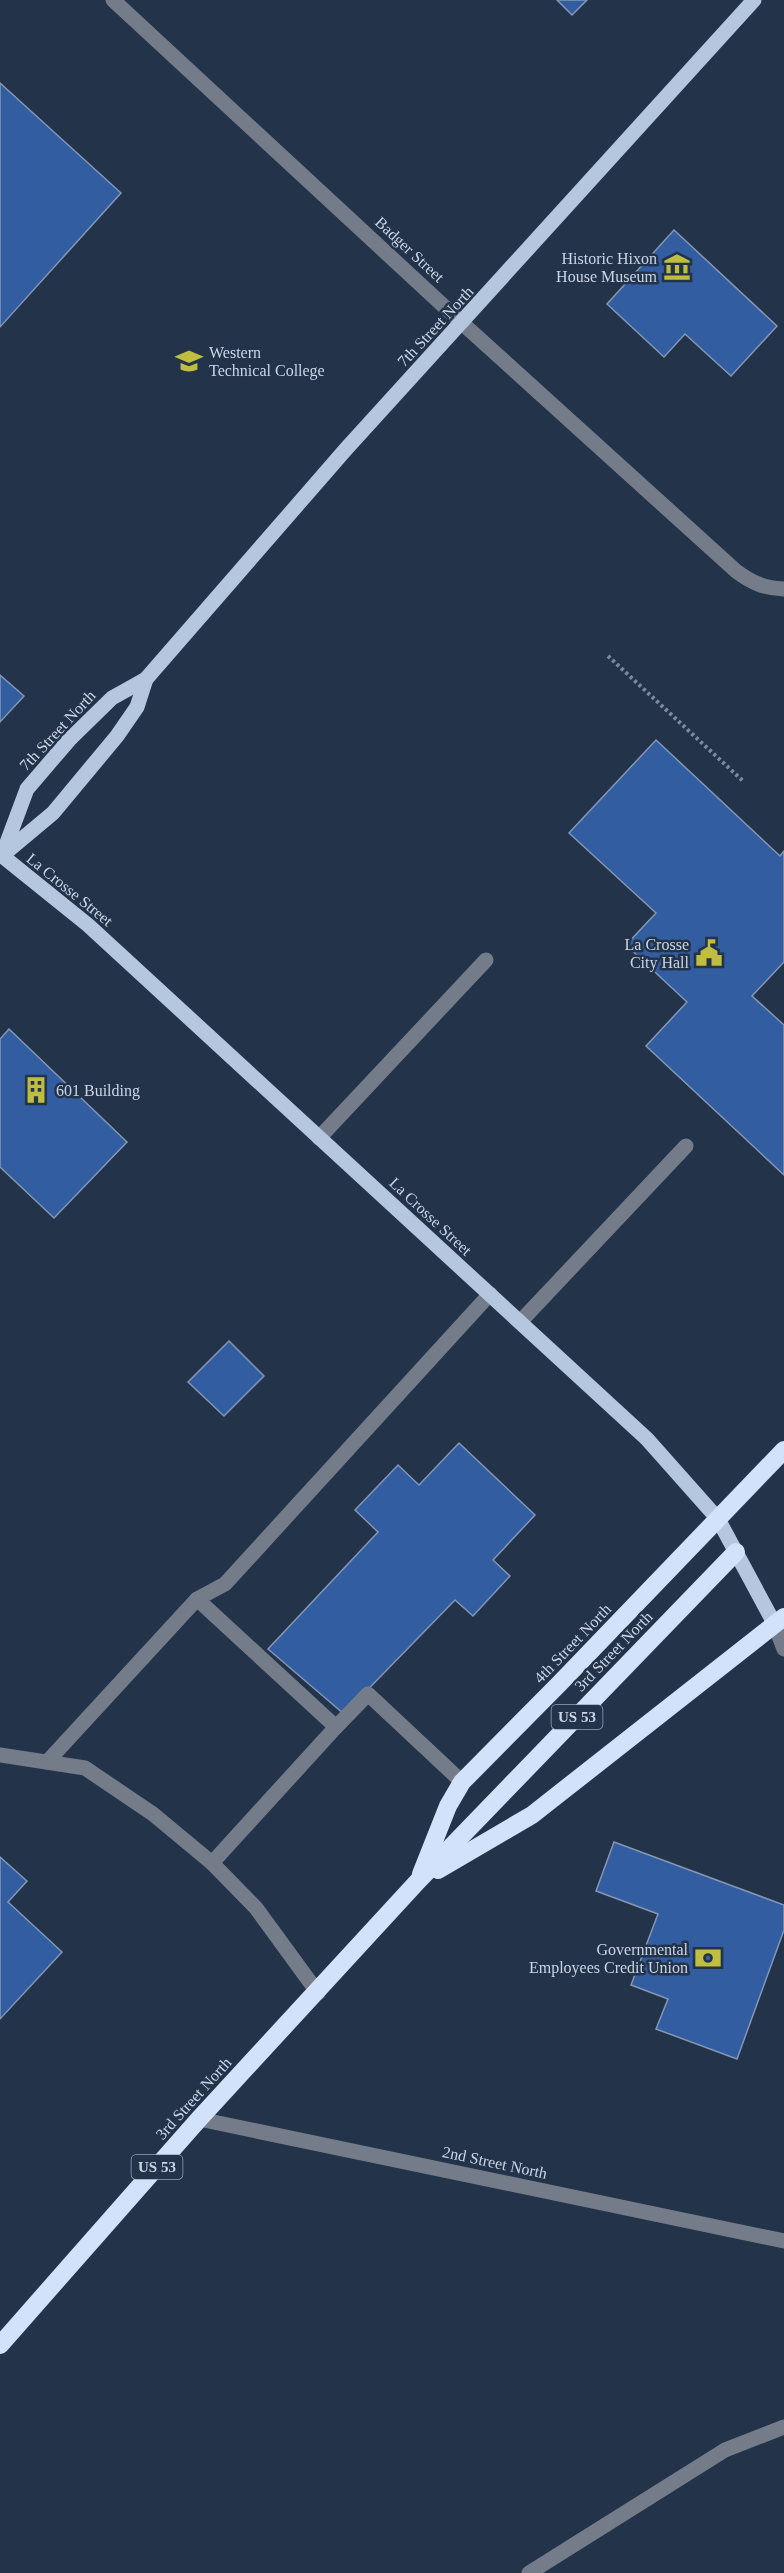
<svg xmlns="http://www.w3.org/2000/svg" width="784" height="2573" font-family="'Times New Roman',serif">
  <rect width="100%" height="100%" fill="#23334a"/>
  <!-- building -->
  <g fill="#325ea1" stroke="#8496b3" stroke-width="1.5">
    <path d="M557 0H587L572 15Z"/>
    <path d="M0 83 121 193 0 327Z"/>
    <path d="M674 230 777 326 731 376 685 334 664 357 607 304Z"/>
    <path d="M0 675 24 696 0 722Z"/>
    <path d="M656 740 780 856 784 851V962L752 996 784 1025V1175L646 1046 687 1002 626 945 656 913 569 833Z"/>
    <path d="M9 1029 127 1142 54 1218 0 1167V1039Z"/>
    <path d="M229 1341 264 1376 224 1416 188 1382Z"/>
    <path d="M459 1443 535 1515 493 1560 510 1576 473 1616 455 1600 344 1714 268 1649 378 1532 355 1510 398 1465 419 1485Z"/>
    <path d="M614 1842 784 1905V1930L737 2059 656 2029 668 1999 631 1985 658 1914 596 1891Z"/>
    <path d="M0 1857 27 1881 8 1902 62 1952 0 2019Z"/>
  </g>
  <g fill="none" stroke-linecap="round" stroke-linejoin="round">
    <!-- path -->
    <path stroke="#7d8a9d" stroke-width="4" stroke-dasharray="3 3" stroke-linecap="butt" d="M608 656 743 781"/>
    <!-- minor -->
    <g stroke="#747c89" stroke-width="15">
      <path d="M113 0 462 323 736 571C752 583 764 588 784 589"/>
      <path d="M319 1138 486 960"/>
      <path d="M520 1322 686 1146"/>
      <path d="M197 1599 225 1584 490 1294"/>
      <path d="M774 1623 784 1649"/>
      <path d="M336 1727 368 1694 462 1782"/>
      <path d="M0 1755 85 1768 153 1814 212 1863 256 1908 318 1993"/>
      <path d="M47 1762 197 1599 336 1727 212 1863"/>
      <path d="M199 2119 784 2241"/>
      <path d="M529 2573 725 2450 784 2427"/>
    </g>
    <!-- major -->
    <g stroke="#b5c6df" stroke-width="15">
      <path d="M0 854 88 925 647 1439 718 1519 774 1623"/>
      <path d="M4 854 53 813 117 736 137 707 146 679"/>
      <path d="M2 856 27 789 69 740 112 698 146 679 346 449 754 0"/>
    </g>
    <!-- highway -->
    <g stroke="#d2e2fb" stroke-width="18">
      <path d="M438 1870 532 1815 784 1617"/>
      <path d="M421 1874 448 1806 462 1782 560 1683 784 1450"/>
      <path d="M0 2345 199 2119 418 1881 736 1552"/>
    </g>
  </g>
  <!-- icons -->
  <defs>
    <symbol id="museum-bare" viewBox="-9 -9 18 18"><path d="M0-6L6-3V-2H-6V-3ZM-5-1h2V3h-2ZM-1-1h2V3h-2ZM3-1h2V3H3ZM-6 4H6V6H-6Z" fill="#bfbe41" stroke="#23334a" stroke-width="2.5" paint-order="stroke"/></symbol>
    <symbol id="university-bare" viewBox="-9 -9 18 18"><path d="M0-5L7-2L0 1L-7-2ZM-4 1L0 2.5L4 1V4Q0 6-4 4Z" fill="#bfbe41" stroke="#23334a" stroke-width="2.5" paint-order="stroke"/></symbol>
    <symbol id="civic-bare" viewBox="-9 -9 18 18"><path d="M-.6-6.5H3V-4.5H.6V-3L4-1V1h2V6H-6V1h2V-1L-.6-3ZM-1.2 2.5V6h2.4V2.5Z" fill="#bfbe41" stroke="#23334a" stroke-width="2.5" paint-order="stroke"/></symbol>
    <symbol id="building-bare" viewBox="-9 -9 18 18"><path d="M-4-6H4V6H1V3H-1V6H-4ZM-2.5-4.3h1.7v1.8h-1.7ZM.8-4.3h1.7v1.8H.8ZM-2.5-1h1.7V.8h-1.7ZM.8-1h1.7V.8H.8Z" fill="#bfbe41" stroke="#23334a" stroke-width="2.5" paint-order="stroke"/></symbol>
    <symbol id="bank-bare" viewBox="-9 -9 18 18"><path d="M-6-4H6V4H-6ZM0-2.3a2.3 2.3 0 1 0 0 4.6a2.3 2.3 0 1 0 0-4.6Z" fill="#bfbe41" stroke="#23334a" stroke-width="2.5" paint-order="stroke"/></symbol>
  </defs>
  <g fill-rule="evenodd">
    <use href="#museum-bare" x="658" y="248" width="38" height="38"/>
    <use href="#university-bare" x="170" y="342" width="38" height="38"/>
    <use href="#civic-bare" x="690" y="934" width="38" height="38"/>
    <use href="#building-bare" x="17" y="1071" width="38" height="38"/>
    <use href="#bank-bare" x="689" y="1939" width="38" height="38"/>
  </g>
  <g text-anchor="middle" stroke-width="5" stroke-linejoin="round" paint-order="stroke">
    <!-- shield labels -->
    <g fill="#23334a" stroke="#99a4b6" stroke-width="1.5">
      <rect x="551.5" y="1705" width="51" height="24" rx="4.5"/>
      <rect x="131.5" y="2155" width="51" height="24" rx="4.5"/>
    </g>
    <g font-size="15" font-weight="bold" fill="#cbd5e5">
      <text x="577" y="1722">US 53</text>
      <text x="157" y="2172">US 53</text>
    </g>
    <!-- street labels -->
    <g font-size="16" fill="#cbd5e5" stroke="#23334a">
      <text transform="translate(410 249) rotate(43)" y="6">Badger Street</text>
      <text transform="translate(435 326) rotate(-47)" y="6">7th Street North</text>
      <text transform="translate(57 730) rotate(-47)" y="6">7th Street North</text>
      <text transform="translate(70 889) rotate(39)" y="6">La Crosse Street</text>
      <text transform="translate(431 1216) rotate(43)" y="6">La Crosse Street</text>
      <text transform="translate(572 1643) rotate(-46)" y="6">4th Street North</text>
      <text transform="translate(613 1651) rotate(-46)" y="6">3rd Street North</text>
      <text transform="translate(193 2098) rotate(-48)" y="6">3rd Street North</text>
      <text transform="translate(495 2162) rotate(12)" y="6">2nd Street North</text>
    </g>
    <!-- poi labels -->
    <g font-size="16" fill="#cbd5e5" stroke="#23334a" text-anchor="end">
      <text x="657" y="264">Historic Hixon<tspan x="657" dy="18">House Museum</tspan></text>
      <text x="209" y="358" text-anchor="start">Western<tspan x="209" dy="18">Technical College</tspan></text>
      <text x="689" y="950">La Crosse<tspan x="689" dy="18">City Hall</tspan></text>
      <text x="56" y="1096" text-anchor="start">601 Building</text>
      <text x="688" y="1955">Governmental<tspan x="688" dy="18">Employees Credit Union</tspan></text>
    </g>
  </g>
</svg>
